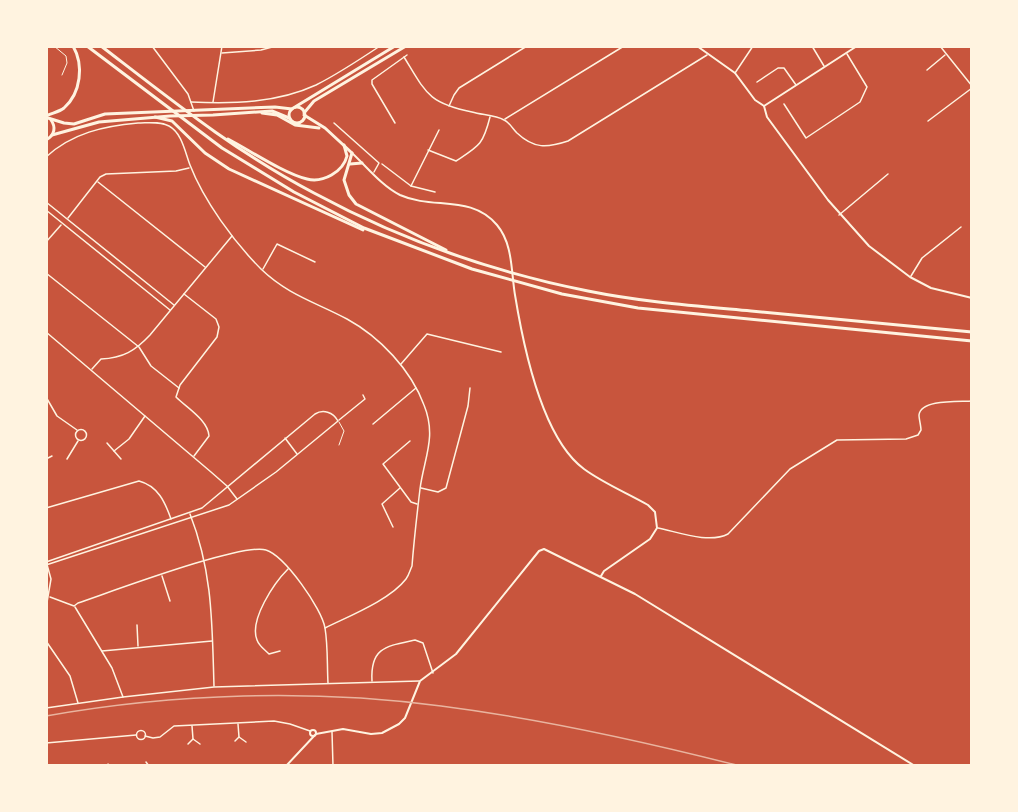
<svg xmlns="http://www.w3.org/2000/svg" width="1018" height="812" font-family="Lato,sans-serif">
  <rect width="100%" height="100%" fill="#c8553d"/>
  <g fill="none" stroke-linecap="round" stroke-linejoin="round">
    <!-- service -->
    <g stroke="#fff3e0" stroke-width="1">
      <path d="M54 46 66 56 67 63 62 75"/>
      <path d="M339 422 344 431 339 445"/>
    </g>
    <!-- minor -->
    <g stroke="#fff3e0" stroke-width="1.5">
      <path d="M152 46 188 94 194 111"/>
      <path d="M812 46 824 66"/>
      <path d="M940 46 972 86"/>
      <path d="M222 53 261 50 276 46"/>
      <path d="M404 57C426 93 428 103 472 112 482 115 495 115 504 120 509 122 513 129 517 133 534 149 547 148 568 141L707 55"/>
      <path d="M927 70 945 55"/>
      <path d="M735 73 753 46"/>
      <path d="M757 82 778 68H784L796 85"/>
      <path d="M191 102C233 104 277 103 316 85 338 74 359 60 380 46"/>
      <path d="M213 102 222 46"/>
      <path d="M784 104 806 138 860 102 867 87 847 54"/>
      <path d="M449 106 454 95 459 88 527 46"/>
      <path d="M505 119 624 46"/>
      <path d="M928 121 972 88"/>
      <path d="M334 123 379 163 374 172"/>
      <path d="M395 123 372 84V80L407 55"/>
      <path d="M428 150 456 161C479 146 483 145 490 117"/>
      <path d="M46 157C72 133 104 126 138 123 148 123 159 121 169 126 182 133 185 152 190 165 204 201 234 242 261 269 288 295 315 302 347 319 380 337 411 370 424 405 437 437 424 458 420 489 417 514 414 540 412 566 410 570 409 575 406 579 390 600 349 616 325 628"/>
      <path d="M382 164 411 186 435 192"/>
      <path d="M98 182 205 267"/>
      <path d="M411 186 439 130"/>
      <path d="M46 202 174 305"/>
      <path d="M46 210 170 310"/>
      <path d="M839 215 888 174"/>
      <path d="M68 218 100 177 106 174 176 171 189 168"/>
      <path d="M46 242 61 225"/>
      <path d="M263 269 277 244 315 262"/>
      <path d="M46 273 139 347 151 366 179 388"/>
      <path d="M911 276 922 258 961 227"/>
      <path d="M184 294 216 319 219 327 217 337 180 385 176 397C187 408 208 420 209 436L194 456"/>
      <path d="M46 332 211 472 227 486 237 499"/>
      <path d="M401 364 427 334 501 352"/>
      <path d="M92 369 101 359C123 358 135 351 150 335L232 236"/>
      <path d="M46 397 57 416 77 430"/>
      <path d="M339 420 365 399 363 395"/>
      <path d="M373 424 416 388"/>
      <circle cx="81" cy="435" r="5.5"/>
      <path d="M285 438 297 454"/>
      <path d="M410 441 383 464 411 502 417 504"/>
      <path d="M107 443 121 459"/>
      <path d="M114 451 129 439 145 416"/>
      <path d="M46 459 52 456"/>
      <path d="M67 459 78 441"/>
      <path d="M46 468 47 469"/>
      <path d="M421 488 438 492 446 488 468 406 470 388"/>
      <path d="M46 508 139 481C158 486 165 502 171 519"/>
      <path d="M190 514C213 573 212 624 214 686"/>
      <path d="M393 527 382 504 400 488"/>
      <path d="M658 528C678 532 709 544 728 534L790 469 837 440 906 439 918 435 921 430C921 426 919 419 919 415 921 399 959 402 972 401"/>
      <path d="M46 561 51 579 46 608"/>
      <path d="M46 562 202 508 315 414C323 409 333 412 338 421L276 472 229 505 46 565"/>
      <path d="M162 576 170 601"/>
      <path d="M50 597 74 606 78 603C108 593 243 542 266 550 285 556 322 609 325 628 328 646 327 665 328 683"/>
      <path d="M75 607 112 668 123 697"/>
      <path d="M137 625 138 646"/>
      <path d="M46 641 70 676 78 703"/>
      <path d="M102 651 212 641"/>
      <path d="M280 651 269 654C265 650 259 646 257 640 249 620 274 583 288 569"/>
      <path d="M372 681C370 647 387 646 415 640L423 643 433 673"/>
      <path d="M46 708 123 697 214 687 419 681"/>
      <path d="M238 724 239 737"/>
      <path d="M192 726 193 739"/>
      <circle cx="141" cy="735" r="4.5"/>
      <path d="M332 732 333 766"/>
      <path d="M145 736 153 738 160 737 174 726 274 721 290 724 310 731"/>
      <path d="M235 741 239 737 246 742"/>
      <path d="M46 743 136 735"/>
      <path d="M188 744 193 739 200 744"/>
      <path d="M146 762 149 766"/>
      <path d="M107 766 108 764"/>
      <path d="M267 766H277"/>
    </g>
    <!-- tertiary -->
    <g stroke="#fff3e0" stroke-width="2">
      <path d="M764 106 767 117 828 200 869 246 910 277 931 288 972 298"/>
      <path d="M352 153C367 167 382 186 400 195 433 210 471 194 497 225 513 244 511 271 515 295 523 344 542 438 584 469 603 483 627 493 648 505L655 512 657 528 650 539 604 571 601 576"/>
      <circle cx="313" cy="733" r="3"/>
      <path d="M316 734 343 729 371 734 382 733 399 724 405 718 420 681 456 654 539 551 544 549 635 594 915 766"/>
      <path d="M286 766 315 735"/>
    </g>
    <!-- secondary -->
    <path stroke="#fff3e0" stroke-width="2" d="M697 46 735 73 755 100 764 106 857 46"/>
    <!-- primary -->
    <g stroke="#fff3e0" stroke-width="3">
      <path d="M295 107 395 46"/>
      <circle cx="297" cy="115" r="8"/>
      <path d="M262 113 277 115 295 125 319 128"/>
      <path d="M304 113 314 101 406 46"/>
      <path d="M304 115 325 128 352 153"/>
      <path d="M48 118 64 123 74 124 105 114 275 107 292 109"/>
      <path d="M52 135 99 122 170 116 213 115 272 111 289 118"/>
      <path d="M46 140C55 135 56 127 51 120"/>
    </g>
    <!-- motorway -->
    <g stroke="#fff3e0" stroke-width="3">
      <path d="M87 46 222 148 294 192 364 228 472 269 562 294 638 308 972 341"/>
      <path d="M101 46C170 99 237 153 314 193 399 239 493 272 588 291 642 302 697 306 751 311 825 318 898 325 972 332"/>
      <path d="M46 116C52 113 59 112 64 108 81 93 84 65 73 46"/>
      <path d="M155 117 172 121 205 153 229 169 363 230"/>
      <path d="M228 139C249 150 285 174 307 179 323 183 343 172 347 156L344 145"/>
      <path d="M352 153 344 180 349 195 356 204 446 250"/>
      <path d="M350 164 362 163"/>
    </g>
    <!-- rail -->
    <path stroke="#e9b49f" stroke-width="1.5" d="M46 716C175 693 312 689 441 706 542 719 642 741 740 766"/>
  </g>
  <!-- border -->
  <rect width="1018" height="812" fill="none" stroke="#fff3e0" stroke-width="96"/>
</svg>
